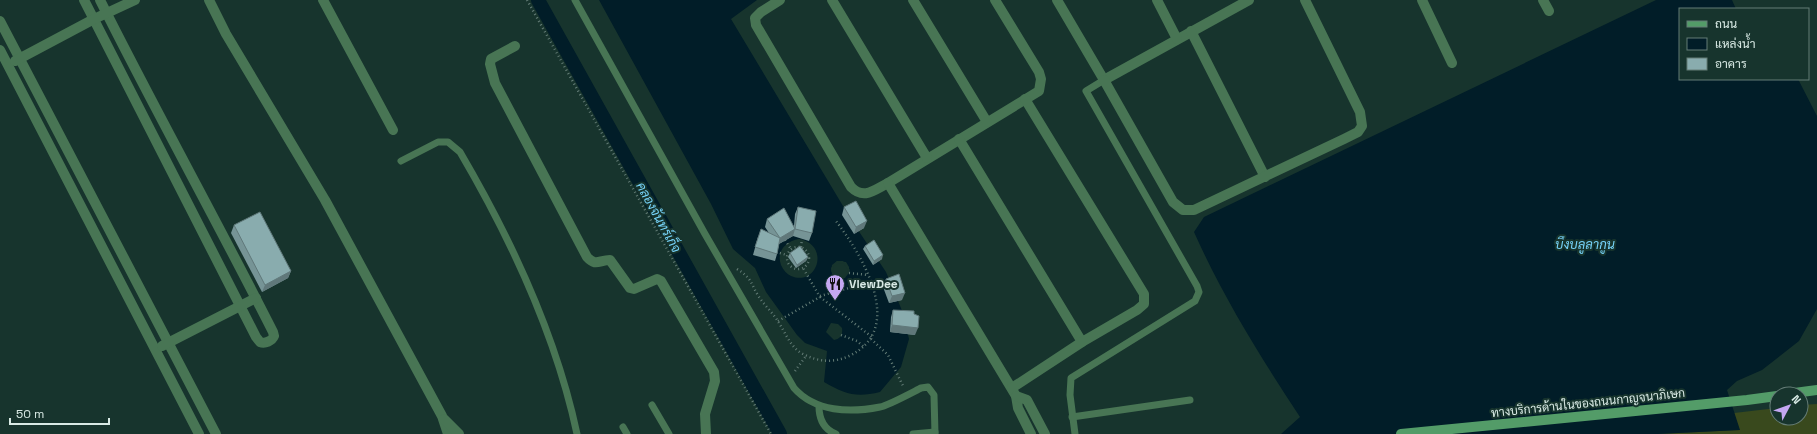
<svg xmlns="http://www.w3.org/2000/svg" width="1817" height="434" font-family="'Space Grotesk',Sarabun,sans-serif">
  <rect width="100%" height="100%" fill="#17342d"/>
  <!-- green -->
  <path fill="#39491d" d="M1817 404V434H1657L1739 430 1734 413 1777 408V418H1801V405Z"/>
  <!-- water -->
  <g fill="#011d28" fill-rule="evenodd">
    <path d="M599 0H757L731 19 852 221 886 272 903 313 909 339 901 367 880 392C856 398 845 394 824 382L827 351 805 343 797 335 766 292 755 268 733 249 711 204ZM799 239C831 245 817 287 791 276 787 274 783 270 781 265 776 251 786 241 799 239ZM837 261H843L850 270 845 278 836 279 831 271 832 265ZM831 323 838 324 842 328C843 335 840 339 834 340L826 332Z"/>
    <path d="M1656 0H1732L1736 9H1680V79H1798L1817 116V309L1799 341 1762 370 1737 381 1727 390 1740 430 1657 434H1281L1300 417C1261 358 1223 297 1194 232L1204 217Z"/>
  </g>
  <!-- pier -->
  <path fill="#17342d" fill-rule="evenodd" d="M837 261 846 262 849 267V273L843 279H836L832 274 831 268ZM840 263 844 264 848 270 846 275 842 277H837L833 271 834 266Z"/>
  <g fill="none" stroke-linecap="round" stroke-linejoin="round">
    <!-- canal -->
    <path stroke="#011d28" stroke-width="14" d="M538 0 780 434"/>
    <!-- path -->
    <g stroke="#637c76" stroke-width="2.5" stroke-dasharray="1 3" stroke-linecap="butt">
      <path d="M527 0 771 434"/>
      <path d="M785 240 791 249"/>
      <circle cx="798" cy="258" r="11"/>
      <path d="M801 247 802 239"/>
      <path d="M776 252 787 255"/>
      <path d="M737 269C753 279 750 283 759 297 765 306 774 314 779 323 786 334 791 348 803 354 818 362 834 363 849 356 907 329 862 255 836 221"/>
      <path d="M849 273 868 275"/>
      <path d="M820 296 871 282"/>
      <path d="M820 297 872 337"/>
      <path d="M778 321 820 297 803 268"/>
      <path d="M841 335 857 341 864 347"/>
      <path d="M871 339 888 355 904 388"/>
      <path d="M795 371 806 356"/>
    </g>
    <!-- service -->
    <g stroke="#487554" stroke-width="7">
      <path d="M575 0 705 234 794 388C815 412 850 413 880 407 887 406 913 392 921 388L928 387 934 395 935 434"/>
      <path d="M401 161 438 142H448L460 152C511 239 556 335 577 434"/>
      <path d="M652 405 669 434"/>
      <path d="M819 406C819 419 823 429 836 434"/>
      <path d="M1072 417 1190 400"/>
      <path d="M623 427 627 434"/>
      <path d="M913 434 935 432"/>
      <path d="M1075 434 1070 395 1071 378 1195 301 1199 292 1197 286 1086 91 1104 80"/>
    </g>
    <!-- minor -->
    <g stroke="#487554" stroke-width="10">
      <path d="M84 0 256 337 260 342C265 344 272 341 274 336L273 332C217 221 156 112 100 0"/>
      <path d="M209 0 226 34 325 200 442 416 448 434"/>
      <path d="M323 0 393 130"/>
      <path d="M780 0 761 12 755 18 756 25 851 187C864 200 874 190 888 183L1039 91 1041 79 1039 72 995 0"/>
      <path d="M832 0 927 158"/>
      <path d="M913 0 987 122"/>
      <path d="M1057 0 1104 80 1249 0"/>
      <path d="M1157 0 1177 39"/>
      <path d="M1422 0 1452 63"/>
      <path d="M1543 0 1549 11"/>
      <path d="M0 21 216 434"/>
      <path d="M1191 31 1265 177"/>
      <path d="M515 46 491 59 490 64 495 83 587 257C596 267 599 260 610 260L630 288 634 289 657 279 661 281 714 372 715 381 705 414 706 434"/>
      <path d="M0 50 199 434"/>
      <path d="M15 61 94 19 135 0"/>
      <path d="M1104 80 1173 202 1183 210H1194L1344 139 1358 132 1362 126 1360 112 1305 0"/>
      <path d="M959 139 1082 342"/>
      <path d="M888 183 1016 396 1018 408 1031 434"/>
      <path d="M162 346 256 298"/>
      <path d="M1012 388 1082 342 1137 310 1144 304V294L1025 99"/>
      <path d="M1016 396 1027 400 1045 434"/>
      <path d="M444 419 459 434"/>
    </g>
    <!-- secondary -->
    <g stroke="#539c68" stroke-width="10">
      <path d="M1787 394 1817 390"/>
      <path d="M1401 434 1747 400 1777 396"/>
    </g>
  </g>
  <!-- wall -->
  <g fill="#769496">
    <path d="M798 207 812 233 809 241 793 236 779 244 777 254 775 261 753 255 758 237 769 233 765 227 767 219 794 226 795 214Z"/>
    <path d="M844 207 864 228 854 234 842 215Z"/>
    <path d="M234 225 291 271 288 278 262 292 231 233Z"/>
    <path d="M865 246 882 259 873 265 863 249Z"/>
    <path d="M790 253 808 257 806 261 796 268 788 257Z"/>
    <path d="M886 279 902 300 889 303 883 287Z"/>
    <path d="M893 310 914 314 915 335 890 332 891 317Z"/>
  </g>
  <!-- shaded-wall -->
  <g fill="#60787a">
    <path d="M867 221 864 228 854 234 856 227Z"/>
    <path d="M795 229 793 236 777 245 780 238Z"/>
    <path d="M883 255 882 259 873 265 874 261Z"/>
    <path d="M808 257 806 261 796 268 797 265Z"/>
    <path d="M291 271 288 278 262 292 265 285Z"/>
    <path d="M905 293 902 300 889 303 892 296Z"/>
    <path d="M892 325 918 328 915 335 890 332Z"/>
  </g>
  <!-- building -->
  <g fill="#89acae" stroke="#60787a">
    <path d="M856 201 867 221 856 227 844 207Z"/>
    <path d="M798 207 816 211 812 233 795 229Z"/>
    <path d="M784 208 795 229 780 238 767 219Z"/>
    <path d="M260 212 291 271 265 285 234 225Z"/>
    <path d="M761 229 780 238 777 254 755 247Z"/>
    <path d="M874 240 883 255 874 261 865 246Z"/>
    <path d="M800 246 808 257 797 265 790 253Z"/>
    <path d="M899 274 905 293 892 296 886 279Z"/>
    <path d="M893 310 914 311V314L919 316 918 328 892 325Z"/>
  </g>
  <!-- icons -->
  <defs>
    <symbol id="restaurant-pin" viewBox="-11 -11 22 30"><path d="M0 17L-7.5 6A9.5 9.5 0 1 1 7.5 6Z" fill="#c4a7f1" stroke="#17342d"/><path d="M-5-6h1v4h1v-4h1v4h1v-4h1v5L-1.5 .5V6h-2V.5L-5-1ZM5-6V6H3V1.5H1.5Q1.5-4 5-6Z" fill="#111"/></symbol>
  </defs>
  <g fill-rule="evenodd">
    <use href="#restaurant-pin" x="824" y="273" width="22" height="30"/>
  </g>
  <g text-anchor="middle" stroke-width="4" stroke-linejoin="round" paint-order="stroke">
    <!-- poi labels -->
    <g font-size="12" font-weight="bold" fill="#d9eae5" stroke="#17342d" text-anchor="start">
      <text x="849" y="288">ViewDee</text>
    </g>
    <!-- street labels -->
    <g font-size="12" fill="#d9eae5" stroke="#17342d">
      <text transform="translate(1588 403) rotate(-6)" y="4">ทางบริการด้านในของถนนกาญจนาภิเษก</text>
    </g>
    <!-- water labels -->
    <g font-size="13" font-style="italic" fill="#76d3f9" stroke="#17342d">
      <text transform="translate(659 217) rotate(61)" y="5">คลองจันทร์เก็จ</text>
      <text x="1585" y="249">บึงบลูลากูน</text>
    </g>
  </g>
  <!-- legend -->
  <rect x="1679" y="8" width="130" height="72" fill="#17342d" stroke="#657d77"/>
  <rect x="1687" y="21" width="20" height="6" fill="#539c68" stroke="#657d77"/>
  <text x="1715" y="28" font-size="12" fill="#d9eae5">ถนน</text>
  <rect x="1687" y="38" width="20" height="12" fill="#011d28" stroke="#657d77"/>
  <text x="1715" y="48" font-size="12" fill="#d9eae5">แหล่งน้ำ</text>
  <rect x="1687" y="58" width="20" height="12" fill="#89acae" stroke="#657d77"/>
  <text x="1715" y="68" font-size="12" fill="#d9eae5">อาคาร</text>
  <!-- north arrow -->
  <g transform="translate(1789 406) rotate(49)"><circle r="19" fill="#17342d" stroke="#657d77"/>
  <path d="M0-3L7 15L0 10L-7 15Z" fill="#c4a7f1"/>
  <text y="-6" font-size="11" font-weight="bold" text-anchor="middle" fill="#d9eae5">N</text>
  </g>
  <!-- scale -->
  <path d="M10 418v6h99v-6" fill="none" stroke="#d9eae5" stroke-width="2"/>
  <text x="16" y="418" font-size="12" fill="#d9eae5" stroke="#17342d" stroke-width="3" paint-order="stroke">50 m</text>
</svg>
